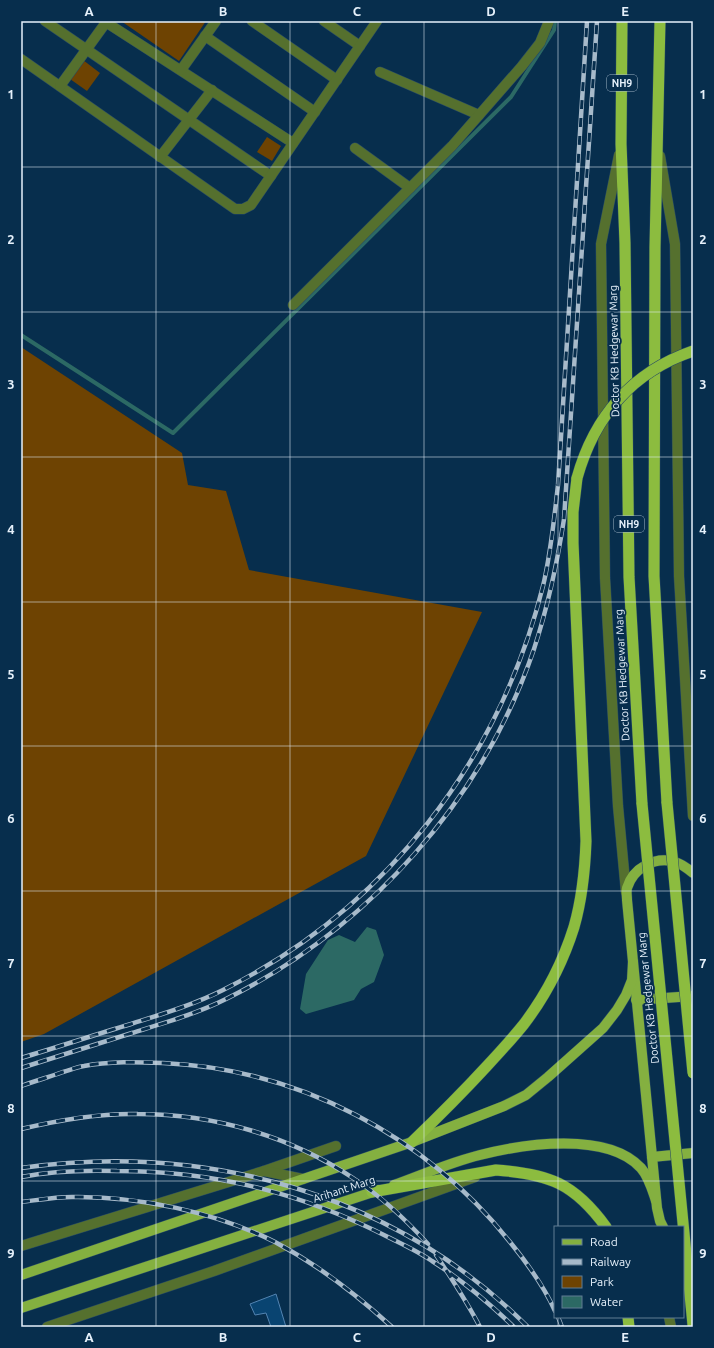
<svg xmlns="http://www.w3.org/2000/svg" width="714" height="1348" font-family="Ubuntu,sans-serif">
  <rect width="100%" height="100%" fill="#072e4d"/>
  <!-- green -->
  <g fill="#6e4302">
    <path d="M121 21H206L179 61Z"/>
    <path d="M83 60 100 73 87 91 70 79Z"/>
    <path d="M267 137 281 146 272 161 257 152Z"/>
    <path d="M21 347 182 453 188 485 226 491 249 570 482 612 366 856 44 1034 21 1042Z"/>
  </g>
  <!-- water -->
  <path fill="#2c6964" d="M367 927 376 930 384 955 374 982 361 989 354 1000 306 1014 300 1009 306 974 328 940 339 935 355 942Z"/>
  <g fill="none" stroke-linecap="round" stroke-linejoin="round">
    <!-- stream -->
    <path stroke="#2c6964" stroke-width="4" d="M21 335 173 433 511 97 554 30 555 21"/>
  </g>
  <!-- building -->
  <path fill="#094471" stroke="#5384b2" d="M276 1294 286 1327H271L266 1313 255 1315 250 1304Z"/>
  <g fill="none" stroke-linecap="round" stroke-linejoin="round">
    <defs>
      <g id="minor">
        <path d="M45 21 271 176"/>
        <path d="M104 21 293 143"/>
        <path d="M252 21 337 80"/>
        <path d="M324 21 360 46"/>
        <path d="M205 36 315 112"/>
        <path d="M21 59 235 209H243L251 205 377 21"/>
        <path d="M181 70 216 21"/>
        <path d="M380 72 479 115"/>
        <path d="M60 86 107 21"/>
        <path d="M355 148 410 188"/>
        <path d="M160 157 212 90"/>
        <path d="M293 305 452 146 522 66 540 43 549 21"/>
        <path d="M264 1171 336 1146"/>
      </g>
      <g id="tertiary">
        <path d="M619 155 601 244 605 578 618 806 626 892"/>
        <path d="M660 156 675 244 679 576 693 816"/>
        <path d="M21 1246 264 1171 303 1179"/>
        <path d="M669 1317 671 1327"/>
        <path d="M47 1327 214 1271 475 1177"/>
      </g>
      <g id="primary">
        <path d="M636 1000 693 996"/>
        <path d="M652 1157 693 1153"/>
        <path d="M394 1185C422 1175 451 1162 480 1155 523 1144 607 1131 641 1168 649 1177 652 1189 656 1201"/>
        <path d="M663 1227 660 1221 657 1208 627 900C627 896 626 892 627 888 633 868 655 856 675 862 682 864 687 868 693 873"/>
        <path d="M21 1275 412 1142 504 1106 526 1095 548 1077 603 1028 617 1010 626 995 632 980 633 962"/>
        <path d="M21 1308 379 1190"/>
      </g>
      <g id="trunk">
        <path d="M622 21 621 144 625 243 629 577 642 804"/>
        <path d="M660 21 655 247 654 576 667 803"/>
        <path d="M412 1142C437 1118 462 1093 486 1067 499 1053 512 1039 524 1024 546 995 563 962 574 927 582 899 585 870 586 841L573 543V512L577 478"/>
        <path d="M372 1192 496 1170C549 1174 574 1183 606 1227"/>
        <path d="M628 1317 629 1327"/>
      </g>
    </defs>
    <!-- minor casing -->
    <use href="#minor" stroke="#264965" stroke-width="11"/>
    <!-- tertiary casing -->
    <use href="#tertiary" stroke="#264965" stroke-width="11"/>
    <!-- primary casing -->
    <use href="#primary" stroke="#264965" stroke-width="11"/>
    <!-- trunk casing -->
    <use href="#trunk" stroke="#264965" stroke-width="12"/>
    <!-- minor -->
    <use href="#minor" stroke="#55702e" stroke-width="10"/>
    <!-- tertiary -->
    <use href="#tertiary" stroke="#55702e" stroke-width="10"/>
    <!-- primary -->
    <use href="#primary" stroke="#84b040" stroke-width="10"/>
    <!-- trunk -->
    <use href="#trunk" stroke="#8cbc3f" stroke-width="11"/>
    <defs>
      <g id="rail">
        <path d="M21 1058C58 1047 94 1035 131 1024 162 1014 193 1005 223 990 385 909 499 762 543 586 551 553 554 519 558 485L587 21"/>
        <path d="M21 1068C58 1056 95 1045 132 1033 164 1023 196 1014 226 999 368 929 483 800 534 649 548 606 557 564 564 519L597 21"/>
        <path d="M21 1086C35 1081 49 1077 63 1072 70 1070 77 1067 84 1066 109 1061 138 1062 163 1063 299 1069 426 1136 510 1242 527 1263 544 1286 555 1311"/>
        <path d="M21 1129C59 1120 99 1113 138 1114 214 1114 290 1136 353 1178 381 1196 406 1220 428 1244"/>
        <path d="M21 1168C206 1142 394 1193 528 1327"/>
        <path d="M21 1177C52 1171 85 1170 117 1171 216 1171 302 1193 390 1238 404 1245 419 1252 432 1261 462 1280 489 1303 514 1327"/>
        <path d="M21 1202C38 1200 55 1197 72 1197 139 1196 215 1212 275 1242 318 1265 356 1294 392 1327"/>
        <path d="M436 1255C452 1279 467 1302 480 1327"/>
        <path d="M558 1317 562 1327"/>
      </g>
    </defs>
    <!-- rail casing -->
    <use href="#rail" stroke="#a7baca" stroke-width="4.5"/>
    <!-- rail -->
    <use href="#rail" stroke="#072e4d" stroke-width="3" stroke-dasharray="9" stroke-linecap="butt"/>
    <defs>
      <g id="trunk-bridge">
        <path d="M577 478C594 417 632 372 693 351"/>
        <path d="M667 803 693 1073"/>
        <path d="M642 804 693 1325"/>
      </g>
    </defs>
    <!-- trunk-bridge casing -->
    <use href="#trunk-bridge" stroke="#264965" stroke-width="12" stroke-linecap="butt"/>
    <!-- trunk-bridge -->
    <use href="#trunk-bridge" stroke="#8cbc3f" stroke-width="11"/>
  </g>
  <!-- grid -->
  <path fill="none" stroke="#e6f1fb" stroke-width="1" stroke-opacity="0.55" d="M156 21V1327M290 21V1327M424 21V1327M558 21V1227M21 167H693M21 312H693M21 457H693M21 602H693M21 746H693M21 891H693M21 1036H693M21 1181H693M558 1317V1327"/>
  <g text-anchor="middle" stroke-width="3.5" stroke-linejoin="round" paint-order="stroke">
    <!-- shield labels -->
    <g fill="#072e4d" stroke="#a3b6c7" stroke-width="1">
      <rect x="607" y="75" width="30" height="16" rx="3"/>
      <rect x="614" y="516" width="30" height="16" rx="3"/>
    </g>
    <g font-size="10" font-weight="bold" fill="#e6f1fb">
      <text x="622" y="87">NH9</text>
      <text x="629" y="528">NH9</text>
    </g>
    <!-- street labels -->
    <g font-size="11" fill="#e6f1fb" stroke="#072e4d">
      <text transform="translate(614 351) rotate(-91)" y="4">Doctor KB Hedgewar Marg</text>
      <text transform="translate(622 675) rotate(-93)" y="4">Doctor KB Hedgewar Marg</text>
      <text transform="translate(648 998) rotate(-96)" y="4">Doctor KB Hedgewar Marg</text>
      <text transform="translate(344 1189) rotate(-18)" y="4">Arihant Marg</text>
    </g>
  </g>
  <!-- border -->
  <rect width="714" height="1348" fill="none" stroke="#072e4d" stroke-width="44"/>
  <!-- legend -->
  <rect x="554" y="1226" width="130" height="92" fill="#072e4d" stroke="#607c93"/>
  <rect x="562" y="1239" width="20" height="6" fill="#84b040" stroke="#607c93"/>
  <text x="590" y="1246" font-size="12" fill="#e6f1fb">Road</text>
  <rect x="562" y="1259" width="20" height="6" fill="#a7baca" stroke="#607c93"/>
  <text x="590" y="1266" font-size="12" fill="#e6f1fb">Railway</text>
  <rect x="562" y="1276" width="20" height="12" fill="#6e4302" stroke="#607c93"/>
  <text x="590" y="1286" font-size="12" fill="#e6f1fb">Park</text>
  <rect x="562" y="1296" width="20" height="12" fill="#2c6964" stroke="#607c93"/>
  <text x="590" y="1306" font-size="12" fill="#e6f1fb">Water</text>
  <rect x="22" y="22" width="670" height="1304" fill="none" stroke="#e6f1fb" stroke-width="1.5"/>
  <g font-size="13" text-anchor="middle" font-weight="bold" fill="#e6f1fb">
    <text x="89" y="16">A</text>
    <text x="223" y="16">B</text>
    <text x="357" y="16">C</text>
    <text x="491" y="16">D</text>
    <text x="625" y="16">E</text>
    <text x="11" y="99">1</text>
    <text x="703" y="99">1</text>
    <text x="11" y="244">2</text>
    <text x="703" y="244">2</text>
    <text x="11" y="389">3</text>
    <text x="703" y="389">3</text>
    <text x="11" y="534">4</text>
    <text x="703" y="534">4</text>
    <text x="11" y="679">5</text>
    <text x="703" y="679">5</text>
    <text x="11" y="823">6</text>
    <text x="703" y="823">6</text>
    <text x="11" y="968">7</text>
    <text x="703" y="968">7</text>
    <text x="11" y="1113">8</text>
    <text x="703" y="1113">8</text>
    <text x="11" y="1258">9</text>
    <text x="703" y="1258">9</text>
    <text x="89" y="1342">A</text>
    <text x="223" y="1342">B</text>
    <text x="357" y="1342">C</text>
    <text x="491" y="1342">D</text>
    <text x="625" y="1342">E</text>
  </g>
</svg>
